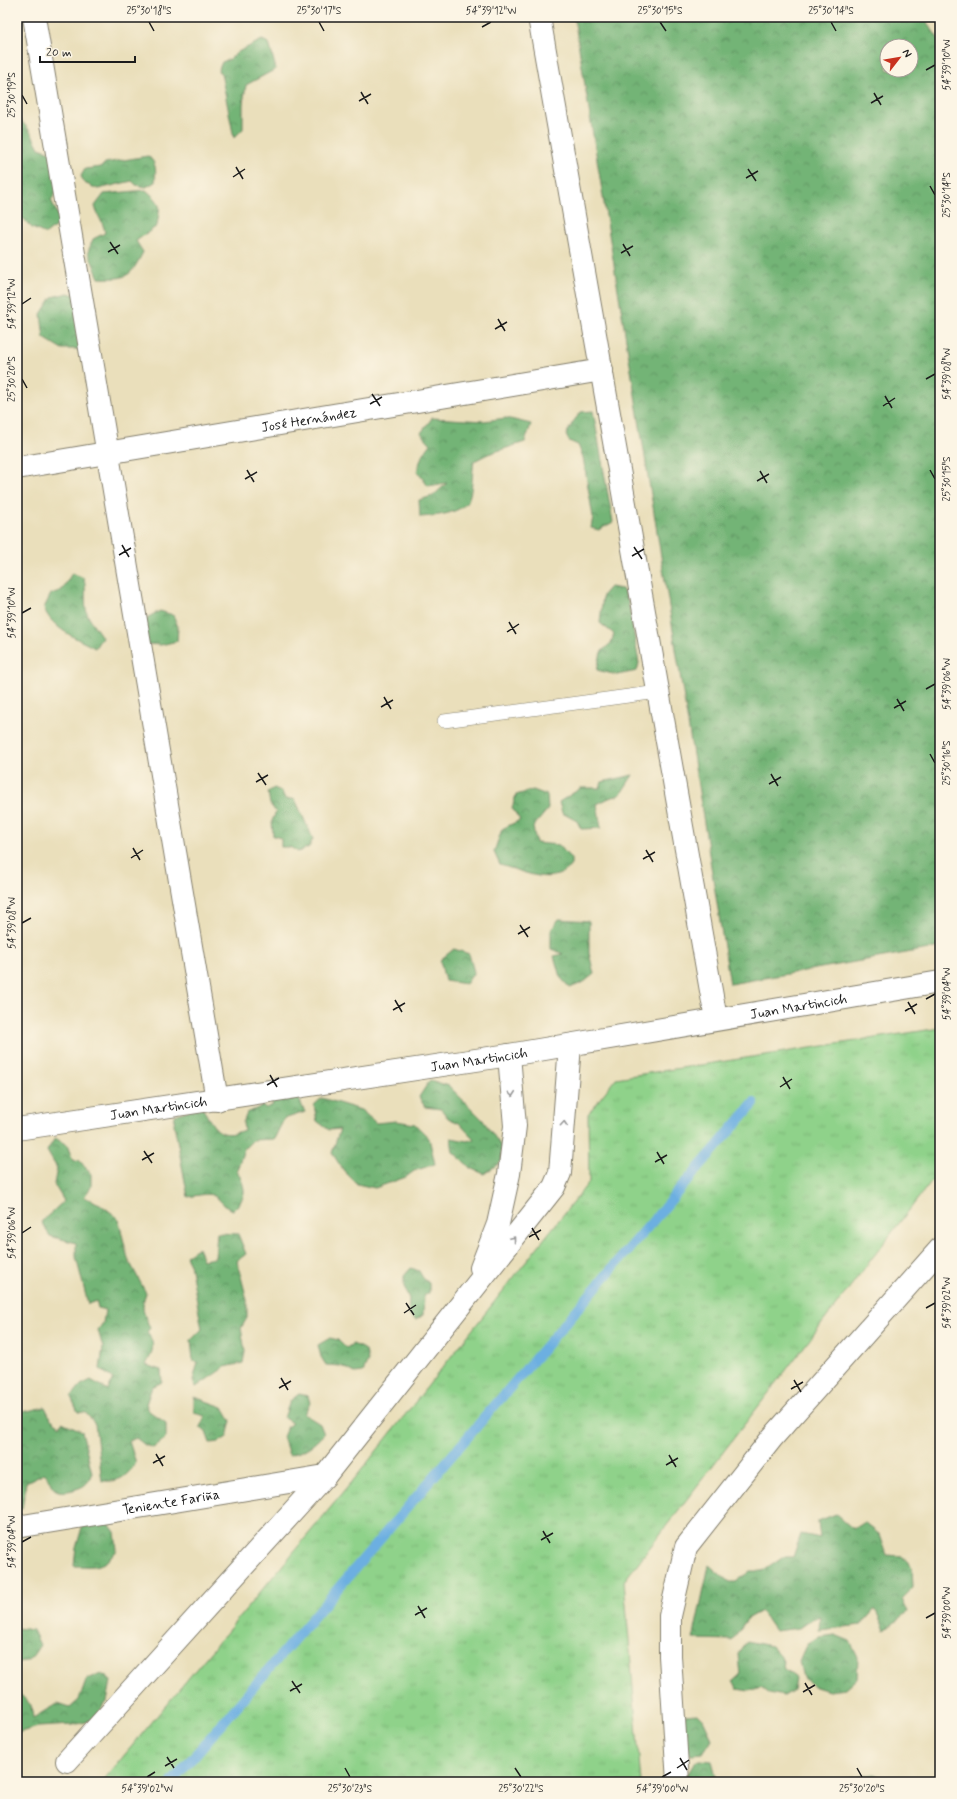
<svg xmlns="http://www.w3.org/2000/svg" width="957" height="1799" font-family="Mynerve,sans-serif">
  <defs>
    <pattern id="forest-crowns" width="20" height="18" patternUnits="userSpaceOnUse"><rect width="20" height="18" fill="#73b476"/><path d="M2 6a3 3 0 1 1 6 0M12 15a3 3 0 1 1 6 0" fill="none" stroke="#5e9260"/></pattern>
    <pattern id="park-tufts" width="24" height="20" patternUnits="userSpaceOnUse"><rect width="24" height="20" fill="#8fd28a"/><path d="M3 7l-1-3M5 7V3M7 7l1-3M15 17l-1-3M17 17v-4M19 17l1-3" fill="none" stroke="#7bb476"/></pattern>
  </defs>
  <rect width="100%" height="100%" fill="#fcf5e5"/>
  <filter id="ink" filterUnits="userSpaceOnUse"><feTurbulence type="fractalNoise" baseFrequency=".025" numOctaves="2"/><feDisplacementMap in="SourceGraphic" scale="8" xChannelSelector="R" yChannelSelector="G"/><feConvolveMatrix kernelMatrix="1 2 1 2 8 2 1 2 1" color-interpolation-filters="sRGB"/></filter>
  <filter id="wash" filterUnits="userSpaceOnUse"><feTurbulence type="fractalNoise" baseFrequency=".012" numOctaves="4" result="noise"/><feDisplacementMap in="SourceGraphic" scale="16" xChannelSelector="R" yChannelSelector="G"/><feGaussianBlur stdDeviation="0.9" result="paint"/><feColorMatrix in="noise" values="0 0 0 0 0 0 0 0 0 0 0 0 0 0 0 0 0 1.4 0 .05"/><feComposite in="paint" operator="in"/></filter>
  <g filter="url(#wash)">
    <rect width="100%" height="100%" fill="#eadfbb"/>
    <!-- forest -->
    <g fill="url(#forest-crowns)" stroke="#486849" fill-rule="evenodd">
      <path d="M574 17H926V21L940 41V947L730 984ZM887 46H911V70H887Z"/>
      <path d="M262 40 269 43 276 69 246 85 243 104V129L234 138 221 73 218 71 222 62 230 59 238 52Z"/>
      <path d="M17 116 30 131 39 148 53 153 58 191 51 200 61 222 46 234 32 228 21 217 22 205 17 202Z"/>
      <path d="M148 156C157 163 156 171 155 182L146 187 136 185 132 181 98 189 84 183 81 176 85 169 101 167 105 163Z"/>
      <path d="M146 190C163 205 160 204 157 226L136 241 143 252C130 278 127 279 99 278L88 252 93 239 105 233C104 223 97 216 95 206L104 194Z"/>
      <path d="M68 293 83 297 81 349H62L44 338 41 314 52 297Z"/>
      <path d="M593 411 613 522 599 530 591 528 593 517 583 457 578 445 569 441 566 435 573 422 581 412Z"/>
      <path d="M432 418 484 421 506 418 531 424 525 442 488 454 474 461C472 472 473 487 469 498 464 514 434 516 420 517L419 500 433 496 447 483 428 486 417 471 422 456 431 444 421 433Z"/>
      <path d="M72 573 84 578C87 590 83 604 88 616 92 623 98 631 102 637L95 648C76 638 52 629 44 608L51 594 62 590Z"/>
      <path d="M610 587 622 589 628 601 639 663 637 671 617 675 597 670 601 652 611 643 614 634 600 623 603 595Z"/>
      <path d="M160 611 173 615 178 627 177 641 161 645 146 644 139 634 148 617Z"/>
      <path d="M633 775 620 795 609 798 597 804 601 828 581 829 577 821 562 813 559 802 581 788H600L602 782Z"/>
      <path d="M274 788 281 791 285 799H295L313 839 309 847 298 852 290 847H281V838L273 836 272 821 276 812 270 804 268 792Z"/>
      <path d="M533 790 547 795 548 809 533 827 536 843 559 845 571 859V865C554 888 523 871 500 865L494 852 502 829 520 820 512 808 516 795Z"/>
      <path d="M559 919 589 921V953L594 974 584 982 570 988 560 977 554 956 563 954 551 949V930Z"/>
      <path d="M454 949 469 954 474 972 466 984 445 981 440 960Z"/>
      <path d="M430 1080 449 1086 482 1119 501 1146 502 1161 484 1174 471 1168 453 1152 451 1138 467 1141 474 1139 459 1123 448 1118 441 1109 425 1107 419 1097Z"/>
      <path d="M297 1095 305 1112 284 1119 274 1139 253 1140 244 1149 237 1170C245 1188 249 1195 233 1210 223 1208 221 1198 212 1195 206 1193 195 1196 188 1197L174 1124 175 1115 201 1106C214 1126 217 1141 244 1130L243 1123 247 1113 262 1106 266 1108 273 1105 269 1097Z"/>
      <path d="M322 1098 361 1110 376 1123 396 1121 415 1124 429 1138 435 1164 414 1171 406 1177 375 1188 357 1184 344 1171 332 1153 340 1129 329 1130 317 1121 314 1105Z"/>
      <path d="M55 1138 67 1145 73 1161 79 1160 91 1174V1187L84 1197 100 1204 118 1218 128 1259 146 1293C140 1308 144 1314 150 1328L147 1332C156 1345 153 1351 146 1365L161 1370 162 1382 152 1387 146 1404 149 1411 166 1423V1438L153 1448 145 1445 136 1438 129 1441 136 1463C126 1477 120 1482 102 1481L95 1424 86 1413 78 1412 71 1397 81 1385 91 1380 108 1390 113 1379 100 1369 103 1348 98 1330 103 1323 105 1310 98 1308 96 1301 88 1304 76 1257V1243L50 1236 41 1222 64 1201 54 1184 57 1168 47 1151Z"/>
      <path d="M217 1233 238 1234 246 1254 237 1261 247 1300V1318L241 1328 245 1351 243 1363 225 1367 196 1387 193 1381 198 1362 193 1361 191 1340 202 1329 190 1264 186 1256 198 1248 203 1260 215 1258Z"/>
      <path d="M411 1268 419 1271 423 1278 429 1283V1293L424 1296 423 1315 416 1320 408 1315 409 1299 404 1287V1276Z"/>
      <path d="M330 1338 338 1340 346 1348 353 1344 366 1350 368 1361 363 1372 355 1373 342 1366 326 1365 321 1357 318 1345Z"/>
      <path d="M299 1394 308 1396 310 1403 304 1414 320 1424 324 1434C314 1445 304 1452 289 1455L283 1437 287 1427 292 1423 284 1418 290 1401Z"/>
      <path d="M194 1397 223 1407 231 1421 227 1437 219 1442 210 1443 206 1432 200 1427 205 1416 194 1413Z"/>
      <path d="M45 1407 51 1419 60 1426 62 1422 82 1431 92 1473C90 1477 88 1482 86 1484 81 1489 62 1494 56 1490 50 1487 50 1477 44 1473L26 1482 22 1509 17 1508V1415L23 1412Z"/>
      <path d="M836 1514 853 1529 864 1522 880 1535 887 1555 902 1556 912 1568 913 1587 902 1598 908 1612 885 1630 875 1609 861 1625 819 1630 820 1616 812 1619 799 1628 775 1631 761 1611 748 1618 732 1640 693 1639 709 1565 729 1582H736L750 1571H762L782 1557H793L801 1534 820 1538 818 1521Z"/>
      <path d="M106 1520 115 1532 117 1550C103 1569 96 1566 74 1566L76 1548 83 1524Z"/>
      <path d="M17 1628 33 1630 40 1645C34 1654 30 1663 17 1663Z"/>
      <path d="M835 1635 850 1641 858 1658 857 1678 845 1689 829 1691 816 1687 803 1678 799 1661 807 1643 820 1637Z"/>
      <path d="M747 1641 771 1646 784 1660 783 1668 796 1678 794 1690 784 1696 769 1693 761 1687 749 1691 737 1689 733 1681 740 1675 738 1654Z"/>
      <path d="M99 1674 107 1676 111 1681 107 1702 91 1721 72 1725 38 1727 17 1733V1687L20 1694 31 1705 33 1718C42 1713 48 1708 58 1704L70 1708 79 1700 86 1680Z"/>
      <path d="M697 1714 703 1720 712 1739 703 1753 691 1754 676 1739 685 1715Z"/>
      <path d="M699 1760 712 1761 716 1776 715 1782H688L687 1775 695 1762Z"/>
      <path d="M874 1774 882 1778V1782H831Z"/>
    </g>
    <!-- park -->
    <path fill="url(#park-tufts)" stroke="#567753" d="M940 1028V1170L624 1581 641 1782H102L356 1477 589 1182 588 1114 616 1078Z"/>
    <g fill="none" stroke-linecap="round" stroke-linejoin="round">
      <!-- stream -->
      <path stroke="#6cafe1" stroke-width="10" d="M172 1782 754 1103"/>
    </g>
  </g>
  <g filter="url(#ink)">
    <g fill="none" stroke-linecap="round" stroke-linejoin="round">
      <defs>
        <path id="service" d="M444 721 658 692"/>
        <g id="minor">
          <path d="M34 17 217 1100"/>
          <path d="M539 17 716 1019"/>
          <path id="s1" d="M17 468 602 370"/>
          <path id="s2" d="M17 1129 509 1055 940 982"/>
          <path d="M481 1268 498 1224 509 1174 515 1126 509 1055"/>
          <path id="s3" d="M17 1527 325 1476"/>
          <path d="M67 1761 325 1476 554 1187 560 1173 570 1045"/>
          <path d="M678 1782 670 1656V1616L686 1547 772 1438 940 1249"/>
        </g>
      </defs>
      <!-- service casing -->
      <use href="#service" stroke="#837e6c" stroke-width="14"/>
      <!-- minor casing -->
      <use href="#minor" stroke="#837e6c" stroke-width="24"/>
      <!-- service -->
      <use href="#service" stroke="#fff" stroke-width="13"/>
      <!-- minor -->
      <use href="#minor" stroke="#fff" stroke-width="22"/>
    </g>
    <!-- one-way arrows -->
    <defs><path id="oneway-chevron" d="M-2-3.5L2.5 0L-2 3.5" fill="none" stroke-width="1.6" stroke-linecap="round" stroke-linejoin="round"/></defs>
    <g stroke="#999">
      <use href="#oneway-chevron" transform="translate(512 1094) rotate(85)"/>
      <use href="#oneway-chevron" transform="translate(564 1124) rotate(-85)"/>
      <use href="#oneway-chevron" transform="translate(513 1239) rotate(-52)"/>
    </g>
  </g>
  <!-- ticks -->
  <path fill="none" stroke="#1c1c1c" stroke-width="1.5" d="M149 22 154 31M319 22 324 31M660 22 666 31M831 22 836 31M482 27 491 22M926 70 935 65M361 92 368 104M874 93 881 105M22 95 27 104M359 101 371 94M871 103 883 96M236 167 243 179M748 169 756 181M233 177 245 169M746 178 758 171M930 186 935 195M110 242 118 254M623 244 630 256M108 252 120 245M621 253 633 246M22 304 31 298M498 319 505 331M495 329 507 322M22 379 27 388M926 379 935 374M372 394 380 406M885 396 892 408M370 404 382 397M883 406 895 398M247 470 254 482M930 470 935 479M760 471 767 483M245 479 257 472M757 481 769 474M122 545 129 557M634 547 642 559M119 555 131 548M632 556 644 549M22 613 31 608M509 622 516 634M507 632 519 624M926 689 935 684M384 697 391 709M897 699 904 711M381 707 393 700M894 708 906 701M930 754 935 763M258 773 266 785M771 774 778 786M256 782 268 775M769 784 781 777M133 848 140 860M646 850 653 862M131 858 143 850M643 859 655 852M22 923 31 918M520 925 528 937M518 934 530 927M926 999 935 994M395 1000 402 1012M908 1002 915 1014M393 1010 405 1003M905 1011 917 1004M270 1075 277 1087M783 1077 790 1089M267 1085 279 1078M780 1087 792 1079M144 1151 152 1163M657 1152 664 1164M142 1160 154 1153M655 1162 667 1155M532 1228 539 1240M22 1233 31 1227M529 1237 541 1230M406 1303 414 1315M926 1308 935 1303M404 1313 416 1305M281 1378 288 1390M794 1380 801 1392M279 1388 291 1381M791 1389 803 1382M156 1454 163 1466M669 1455 676 1467M153 1463 165 1456M666 1465 678 1458M543 1531 550 1543M541 1540 553 1533M22 1542 31 1537M418 1606 425 1618M415 1615 427 1608M926 1618 935 1613M292 1681 300 1693M805 1683 812 1695M290 1691 302 1684M803 1692 815 1685M167 1757 174 1768M680 1758 687 1770M165 1766 177 1759M345 1768 350 1777M515 1768 521 1777M677 1768 689 1760M857 1768 862 1777M147 1777 155 1772M662 1777 671 1772"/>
  <g text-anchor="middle" stroke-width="3.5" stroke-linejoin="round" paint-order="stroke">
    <!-- street labels -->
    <g font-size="14" fill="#1c1c1c" stroke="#fcf5e5">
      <text dy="5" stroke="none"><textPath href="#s1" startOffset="296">José Hernández</textPath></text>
      <text dy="5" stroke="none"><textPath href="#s2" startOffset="791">Juan Martincich</textPath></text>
      <text dy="5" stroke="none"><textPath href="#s2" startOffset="467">Juan Martincich</textPath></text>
      <text dy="5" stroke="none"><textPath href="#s2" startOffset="143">Juan Martincich</textPath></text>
      <text dy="5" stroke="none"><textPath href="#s3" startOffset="156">Teniente Fariña</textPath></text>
    </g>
  </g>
  <!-- margin -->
  <rect width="957" height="1799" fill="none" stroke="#fcf5e5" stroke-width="44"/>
  <!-- north arrow -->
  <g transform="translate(899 58) rotate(59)"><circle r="19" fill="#fcf5e5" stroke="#a29e95"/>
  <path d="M0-3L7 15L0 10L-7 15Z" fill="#c8321e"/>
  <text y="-6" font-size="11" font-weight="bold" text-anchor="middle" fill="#1c1c1c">N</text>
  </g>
  <!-- scale -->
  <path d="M40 56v6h95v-6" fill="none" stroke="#1c1c1c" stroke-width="2"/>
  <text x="46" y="56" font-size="12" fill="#1c1c1c" stroke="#fcf5e5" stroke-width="3" paint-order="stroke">20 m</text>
  <rect x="22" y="22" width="913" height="1755" fill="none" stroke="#1c1c1c" stroke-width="1.5"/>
  <g font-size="10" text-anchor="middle" fill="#1c1c1c">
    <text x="149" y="14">25°30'18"S</text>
    <text x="319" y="14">25°30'17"S</text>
    <text x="491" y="14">54°39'12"W</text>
    <text x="660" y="14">25°30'15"S</text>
    <text x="831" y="14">25°30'14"S</text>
    <text transform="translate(946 65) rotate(-90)" y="4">54°39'10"W</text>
    <text transform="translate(11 95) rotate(-90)" y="4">25°30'19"S</text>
    <text transform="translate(946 195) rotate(-90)" y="4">25°30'14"S</text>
    <text transform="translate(11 304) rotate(-90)" y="4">54°39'12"W</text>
    <text transform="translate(946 374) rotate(-90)" y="4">54°39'08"W</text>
    <text transform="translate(11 379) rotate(-90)" y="4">25°30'20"S</text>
    <text transform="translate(946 479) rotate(-90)" y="4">25°30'15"S</text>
    <text transform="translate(11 613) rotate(-90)" y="4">54°39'10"W</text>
    <text transform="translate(946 684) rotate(-90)" y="4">54°39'06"W</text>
    <text transform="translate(946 763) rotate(-90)" y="4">25°30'16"S</text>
    <text transform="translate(11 923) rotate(-90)" y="4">54°39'08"W</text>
    <text transform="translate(946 994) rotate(-90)" y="4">54°39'04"W</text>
    <text transform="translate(11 1233) rotate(-90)" y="4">54°39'06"W</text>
    <text transform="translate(946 1303) rotate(-90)" y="4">54°39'02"W</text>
    <text transform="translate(11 1542) rotate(-90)" y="4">54°39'04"W</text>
    <text transform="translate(946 1613) rotate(-90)" y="4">54°39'00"W</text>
    <text x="147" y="1792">54°39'02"W</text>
    <text x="350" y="1792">25°30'23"S</text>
    <text x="521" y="1792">25°30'22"S</text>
    <text x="662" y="1792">54°39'00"W</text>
    <text x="862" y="1792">25°30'20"S</text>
  </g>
</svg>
